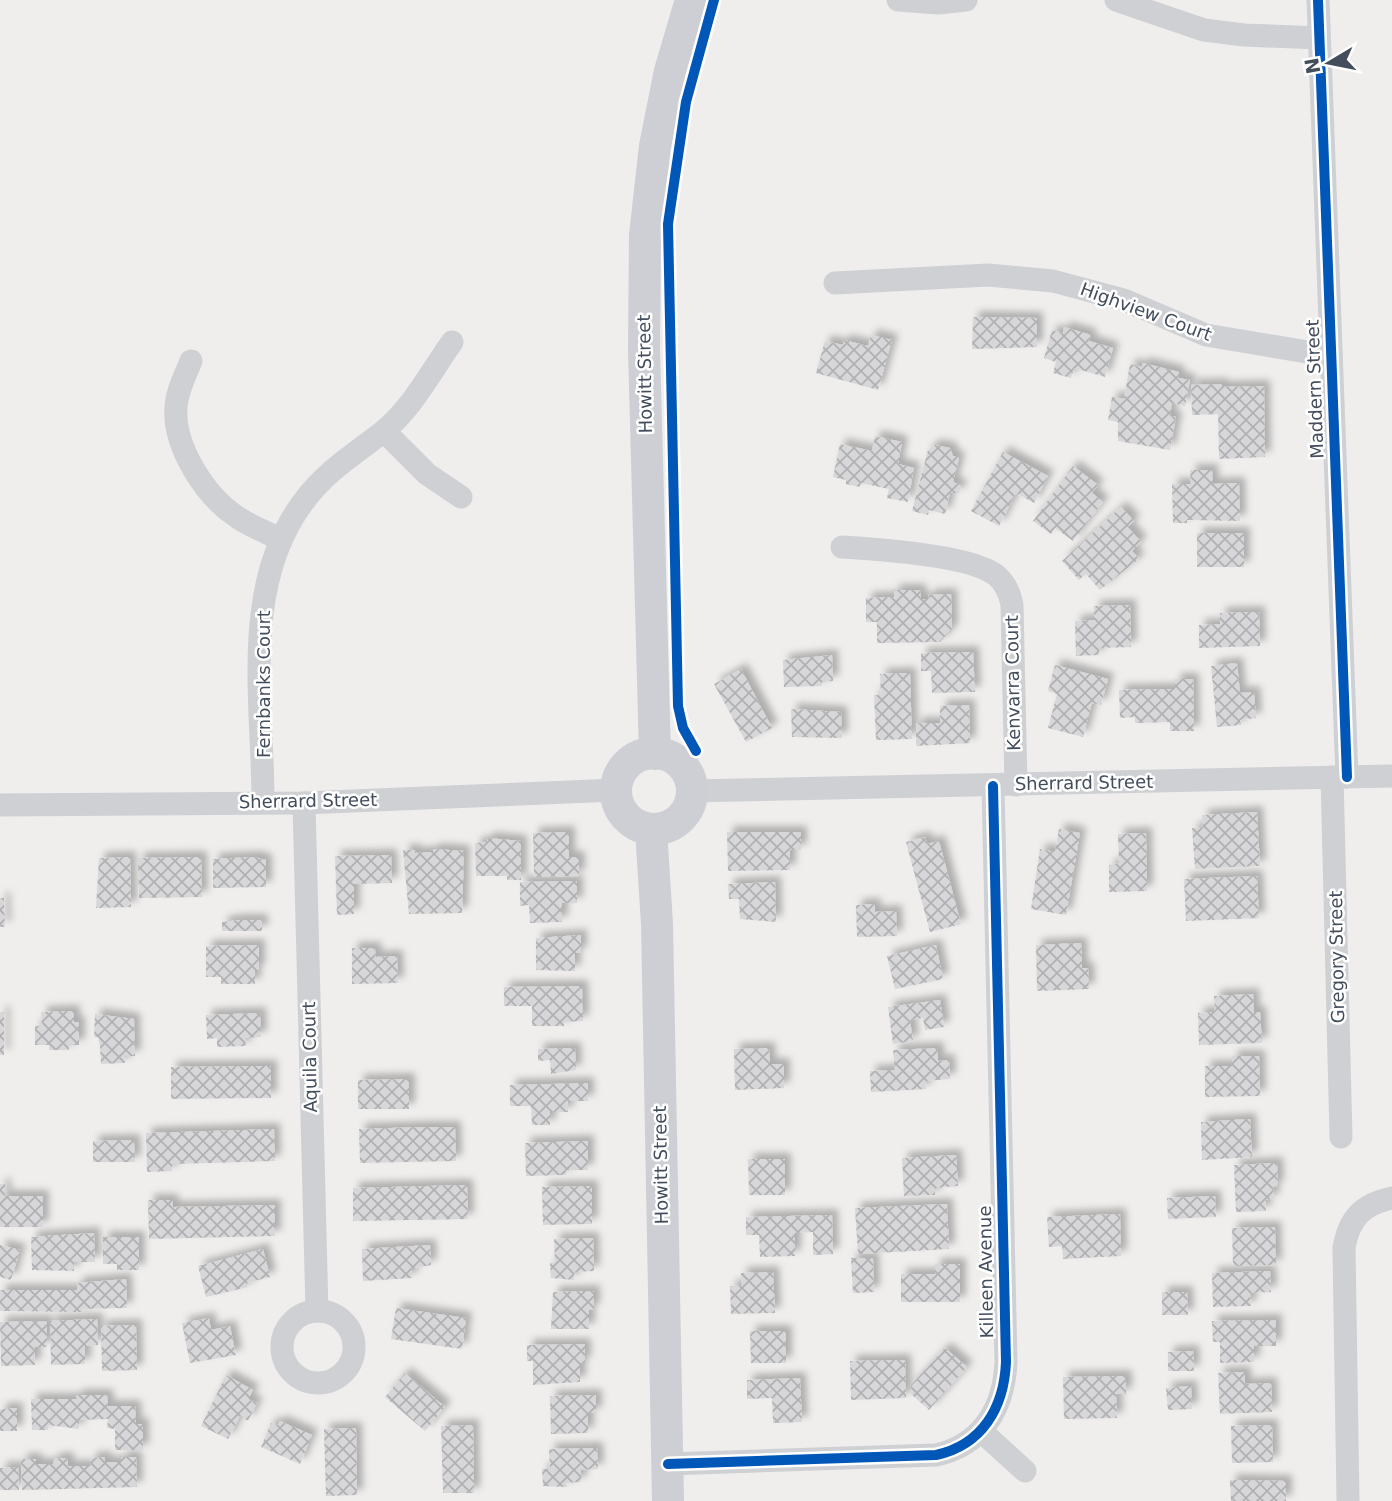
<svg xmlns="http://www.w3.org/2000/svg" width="1392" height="1501" font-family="'DejaVu Sans',sans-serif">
  <defs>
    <pattern id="building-cross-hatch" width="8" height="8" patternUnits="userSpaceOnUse" patternTransform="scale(1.75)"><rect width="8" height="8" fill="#d7d7d9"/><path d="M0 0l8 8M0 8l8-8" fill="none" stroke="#b0b1b3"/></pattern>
    <filter id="shadow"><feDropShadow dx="6" dy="-6" stdDeviation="3.5" flood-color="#0004"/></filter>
  </defs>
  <rect width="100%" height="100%" fill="#efeeed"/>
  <!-- building -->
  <g fill="url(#building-cross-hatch)" filter="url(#shadow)">
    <path d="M973 317 1037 318V347L972 349Z"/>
    <path d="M1064 327 1091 335 1089 341 1113 348 1105 377 1074 368 1071 378 1053 373 1056 362 1044 358 1052 330 1063 333Z"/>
    <path d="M871 335 892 340 878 390 816 373 825 341 843 345 844 340 868 346Z"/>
    <path d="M1143 363 1179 372 1178 378 1190 380 1185 406 1172 403 1170 416 1176 417 1170 450 1118 441V422L1108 420 1112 397 1124 399 1130 364 1142 367Z"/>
    <path d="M1222 384V387L1264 386 1265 457 1219 459 1218 414 1192 415 1191 385Z"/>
    <path d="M875 436 902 442 898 464 914 468 908 502 887 498 889 489 861 483 860 487 846 484V480L833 477 840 444 872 451Z"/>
    <path d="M935 445 950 448 953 456 959 458 953 482 961 486 959 493H950L945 514 929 510 928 515 912 511 928 450Z"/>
    <path d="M1003 452 1048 476 1034 503 1016 493 999 526 971 511Z"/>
    <path d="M1073 466 1098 485 1092 493 1103 502 1073 541 1055 528 1051 534 1033 521Z"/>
    <path d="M1190 470H1212L1213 484 1239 483 1240 521 1187 520V523H1173L1172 484H1191Z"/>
    <path d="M1121 507 1134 521 1128 527 1141 542 1132 551 1139 559 1100 590 1086 574 1079 580 1062 561Z"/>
    <rect x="1197" y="533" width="47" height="34"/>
    <path d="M894 590H920L921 599H929L928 595 951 594 952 629 940 642 877 643V622H866V598L894 597Z"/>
    <path d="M1130 605 1131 647 1099 648V655L1076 656 1075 621 1094 620V606Z"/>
    <path d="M1259 612 1260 646 1199 648V625L1220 624V613Z"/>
    <path d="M973 652 975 692 932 693 931 671H921V653Z"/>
    <path d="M832 655 833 681 822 682V686L784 687 783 660Z"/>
    <path d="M1237 663 1240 693 1254 692 1256 718 1240 720 1241 725 1217 727 1211 666Z"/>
    <path d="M1055 665 1108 679 1101 705 1092 703 1083 737 1048 728 1057 694 1048 691Z"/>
    <path d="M741 669 772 728 746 742 714 684Z"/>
    <path d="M910 673 912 739 876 740 874 695H881L880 674Z"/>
    <path d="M1175 679H1193L1194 731H1170V722L1135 723V717L1120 718 1119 690 1175 689Z"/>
    <path d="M969 705 970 743 916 746V723H940V706Z"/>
    <path d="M791 709 841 712 842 738 792 737Z"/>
    <path d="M1257 812 1260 866 1195 869 1192 828H1203L1202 815Z"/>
    <path d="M1059 829 1080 833 1066 915 1031 909 1040 849 1055 852Z"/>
    <path d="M569 832V857H579V876L534 877 533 833Z"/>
    <path d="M727 832H801V850H790V870L728 871Z"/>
    <path d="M1146 833 1147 891 1109 892V865L1119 863 1118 834Z"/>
    <path d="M925 837 927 844 939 841 961 924 930 932 906 842Z"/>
    <path d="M487 838 521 841V880H507V876H476L475 843 487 842Z"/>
    <path d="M433 849 464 851 462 913 409 914 403 850H415V853L433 852Z"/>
    <path d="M391 855 392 883 354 884V914L337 915 335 856Z"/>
    <path d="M130 857 131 907 96 908 99 858Z"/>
    <path d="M201 857 202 897 139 898 138 858Z"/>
    <path d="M254 857 266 860V887L213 888V859Z"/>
    <path d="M1257 876 1259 918 1186 921 1184 879Z"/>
    <path d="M577 881V903H562V922L530 923 529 905 520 906V882Z"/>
    <path d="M775 882 776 922 740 919 739 899H729L728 884Z"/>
    <path d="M0 898H4L5 927H0Z"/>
    <path d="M875 904V912L896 911 897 936 857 937 856 905Z"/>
    <path d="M240 920H262V931H222V922Z"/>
    <path d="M581 935V953H575V971L536 970V938Z"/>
    <path d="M1081 943 1082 968H1088L1089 989 1037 991 1036 945Z"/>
    <path d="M259 945V970H255V984H221V977H206V946Z"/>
    <path d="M936 945 943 979 895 989 887 956Z"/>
    <path d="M352 948H375L376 957 397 956 398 983 352 984Z"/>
    <path d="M582 986 583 1021 564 1022V1026H532V1006H504V987Z"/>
    <path d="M1253 994 1254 1012H1260L1262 1043 1199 1045 1198 1013 1215 1012 1214 996Z"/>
    <path d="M940 1000 944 1027 925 1030 923 1018 910 1020 913 1041 893 1044 888 1007Z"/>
    <path d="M74 1011V1022H79V1045H69V1050H49V1045H35V1026H42L41 1012Z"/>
    <rect x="0" y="1012" width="4" height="43"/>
    <path d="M260 1013 261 1037 245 1038 246 1046 217 1047V1038L207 1039 206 1015Z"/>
    <path d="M95 1014 134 1019 135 1056H124L125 1063 101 1064 100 1046 98 1037H94Z"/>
    <path d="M575 1048 576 1070 551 1074 550 1060 538 1061V1049Z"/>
    <path d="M769 1048 770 1064H784V1088L735 1090 734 1049Z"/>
    <path d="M938 1048V1061L949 1060 950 1079 925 1081 926 1089 871 1092 870 1071 895 1070 893 1050Z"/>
    <path d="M1232 1056H1259L1260 1096 1205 1097V1066H1232Z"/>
    <path d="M271 1066V1098L171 1099V1067Z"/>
    <path d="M409 1079V1109H358V1080Z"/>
    <path d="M588 1083V1101H568V1112H550V1125H532L531 1106H510V1085Z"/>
    <path d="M1250 1119 1252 1157 1202 1160 1201 1122Z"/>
    <path d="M423 1127H455L456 1161 360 1163 359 1129Z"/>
    <path d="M274 1129 275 1161 172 1164V1171L147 1172 146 1133Z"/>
    <path d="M134 1140 135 1162H93V1141Z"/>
    <path d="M588 1141V1170H566V1175L526 1176 525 1143Z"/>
    <path d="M956 1155 958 1186 935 1188V1195L904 1196 902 1158Z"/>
    <path d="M748 1159H785V1195H749Z"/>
    <path d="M1277 1163 1278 1186 1273 1187 1274 1199 1265 1200 1266 1211 1236 1212 1234 1165Z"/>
    <path d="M0 1184H5V1196H43V1227H0Z"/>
    <path d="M467 1185 468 1219 353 1221V1188Z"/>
    <path d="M592 1186V1224L543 1225 542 1187Z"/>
    <path d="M1215 1196 1216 1217 1168 1219 1167 1198Z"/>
    <path d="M148 1200H172L173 1207 275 1205V1236L149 1239Z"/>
    <path d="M947 1204 949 1249 858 1254 855 1208Z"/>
    <path d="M1120 1214 1121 1256 1063 1259 1062 1246 1049 1247 1047 1217Z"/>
    <path d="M832 1215 833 1254 813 1255V1232L795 1233V1256L760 1257 759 1235H746V1217Z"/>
    <path d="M1275 1227 1276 1265 1233 1266 1232 1228Z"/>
    <path d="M94 1233 95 1262H74V1271L32 1270 31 1237Z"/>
    <path d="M103 1237H139V1270H117V1264H103Z"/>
    <path d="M593 1238 594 1271 574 1272V1280L551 1278 550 1263 555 1262 554 1239Z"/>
    <path d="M0 1245 20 1250 11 1280 0 1277Z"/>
    <path d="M430 1245 431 1265 412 1269V1278L363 1281 362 1249Z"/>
    <path d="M263 1249 270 1277 247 1283 248 1287 206 1297 198 1266Z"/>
    <path d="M851 1258H873L874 1292 853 1293Z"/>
    <path d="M935 1264H960V1302H901V1274H935Z"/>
    <path d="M1270 1271 1271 1292 1250 1293 1251 1306 1213 1307 1212 1273Z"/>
    <path d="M773 1272 775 1313 731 1314 730 1286 742 1285 741 1273Z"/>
    <path d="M126 1279 127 1308 82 1309V1312L0 1311V1290H77V1283Z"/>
    <path d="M594 1291V1309L589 1310V1329H551L553 1292Z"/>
    <path d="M1162 1292H1187L1188 1315H1162Z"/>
    <path d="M396 1308 466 1318 462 1349 391 1339Z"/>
    <path d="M209 1318 211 1330 230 1326 236 1355 190 1363 182 1323Z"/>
    <path d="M97 1319 98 1345 85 1346V1364L51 1365 50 1321Z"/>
    <path d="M1276 1320V1346H1254V1362L1220 1363V1342H1213L1212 1321Z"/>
    <path d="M47 1321V1347H35V1365L1 1366 0 1322Z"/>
    <path d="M136 1325 137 1370 102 1371 101 1326Z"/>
    <path d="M750 1331H786V1363H751Z"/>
    <path d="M585 1344V1363H580V1382L533 1385V1361H527V1345Z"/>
    <path d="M945 1348 967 1367 929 1410 911 1394V1385Z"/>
    <path d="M1193 1351 1194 1371H1168V1352Z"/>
    <path d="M905 1360 906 1398 851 1400 850 1361Z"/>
    <path d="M1245 1372V1384L1271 1383 1272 1412 1220 1414 1218 1373Z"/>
    <path d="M405 1373 445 1407 425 1431 385 1397Z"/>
    <path d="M226 1375 253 1390 248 1399 257 1403 248 1421 240 1416 228 1439 201 1426Z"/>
    <path d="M1126 1376V1394H1116L1117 1418 1064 1419 1063 1377Z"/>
    <path d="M800 1378 802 1422 773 1423 772 1398 747 1399V1380Z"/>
    <path d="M1191 1386 1192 1409 1168 1410 1166 1388Z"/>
    <path d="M76 1395H107L108 1406H135L136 1424H143V1450H115V1429L107 1428 108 1419 79 1420V1429L48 1425V1430H32L31 1399H77Z"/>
    <path d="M596 1395V1413H588V1433L551 1434 550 1396Z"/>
    <path d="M17 1408V1431H0V1409Z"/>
    <path d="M280 1421 312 1435 300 1464 261 1447 271 1423 278 1425Z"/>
    <path d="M473 1425 474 1493H443L441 1426Z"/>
    <path d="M1272 1425 1273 1462 1232 1463 1231 1426Z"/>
    <path d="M356 1428 357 1495 326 1496 324 1429Z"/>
    <path d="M597 1448 598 1469 581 1470V1482L566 1483 567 1487 543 1486 542 1469H550L549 1449Z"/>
    <path d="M105 1457V1462H121V1457H136L137 1487 22 1490 21 1459H36V1464H53V1459L68 1458V1466H91L90 1458Z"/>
    <path d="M18 1467 19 1490H0V1468Z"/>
    <path d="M1230 1480 1286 1481V1501H1231Z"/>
  </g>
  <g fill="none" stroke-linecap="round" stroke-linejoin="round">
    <!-- street -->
    <g stroke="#ced0d4" stroke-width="23">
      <path d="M898 0 938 3 966 0"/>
      <path d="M1116 0 1204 30 1244 35 1319 38"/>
      <path d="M1318 0 1347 777"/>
      <path d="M835 283 988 275 1053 281 1124 300 1206 335 1331 356"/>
      <path d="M191 361C185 376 177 391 176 407 173 446 205 496 237 517 250 526 266 532 280 539"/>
      <path d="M384 431 427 474 461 497"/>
      <path d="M842 547C876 549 972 555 997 576 1006 584 1010 594 1012 605L1016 785"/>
      <path d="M1332 777 1341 1137"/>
      <path d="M692 791 1392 776"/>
      <path d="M263 802C263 703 240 585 304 501 326 471 356 453 384 431 412 408 431 372 452 342"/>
      <path d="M304 803 317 1311"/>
      <path d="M0 805 304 803 617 790"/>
      <circle cx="318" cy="1347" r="36"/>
      <path d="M981 1431 1025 1471"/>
      <path d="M668 1464 936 1455C982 1445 1004 1408 1006 1362L993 786"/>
      <path d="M1348 1501 1344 1248C1349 1218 1363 1204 1392 1198"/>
    </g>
    <!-- secondary -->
    <g stroke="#cdcfd4" stroke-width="32">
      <circle cx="654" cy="791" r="38"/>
      <path d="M655 754 644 349 645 235 655 146 670 71 691 0"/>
      <path d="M651 829 657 924 668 1501"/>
    </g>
    <defs>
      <g id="cycleway">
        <path d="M1318 0 1347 777"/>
        <path d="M696 751 683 728 678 706 668 224 686 102 714 0"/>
        <path d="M668 1464 936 1455C982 1445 1004 1408 1006 1362L993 786"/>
      </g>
    </defs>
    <!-- cycleway casing -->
    <use href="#cycleway" stroke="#fff" stroke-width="15"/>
    <!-- cycleway -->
    <use href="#cycleway" stroke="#0057b8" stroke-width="10"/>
  </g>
  <g text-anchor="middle" stroke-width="5" stroke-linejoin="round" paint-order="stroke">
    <!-- street labels -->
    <g font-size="18" fill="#434d5c" stroke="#fff">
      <text transform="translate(1146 312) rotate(20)" y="6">Highview Court</text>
      <text transform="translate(645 374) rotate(-91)" y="6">Howitt Street</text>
      <text transform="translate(1315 389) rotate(-92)" y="6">Maddern Street</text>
      <text transform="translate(1013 683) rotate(-91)" y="6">Kenvarra Court</text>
      <text transform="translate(264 684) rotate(-90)" y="6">Fernbanks Court</text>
      <text transform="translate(1084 783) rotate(-1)" y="6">Sherrard Street</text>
      <text transform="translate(308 801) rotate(-1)" y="6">Sherrard Street</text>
      <text transform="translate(1337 957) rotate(-91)" y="6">Gregory Street</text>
      <text transform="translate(310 1057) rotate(-91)" y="6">Aquila Court</text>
      <text transform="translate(661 1165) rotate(-91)" y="6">Howitt Street</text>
      <text transform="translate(986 1272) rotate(-91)" y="6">Killeen Avenue</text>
    </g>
  </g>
  <!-- north arrow -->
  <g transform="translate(1329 63) rotate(260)" stroke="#ffffff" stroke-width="5" paint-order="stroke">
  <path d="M0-5L12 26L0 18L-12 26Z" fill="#434d5c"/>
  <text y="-10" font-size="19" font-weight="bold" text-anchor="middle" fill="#434d5c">N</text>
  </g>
</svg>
